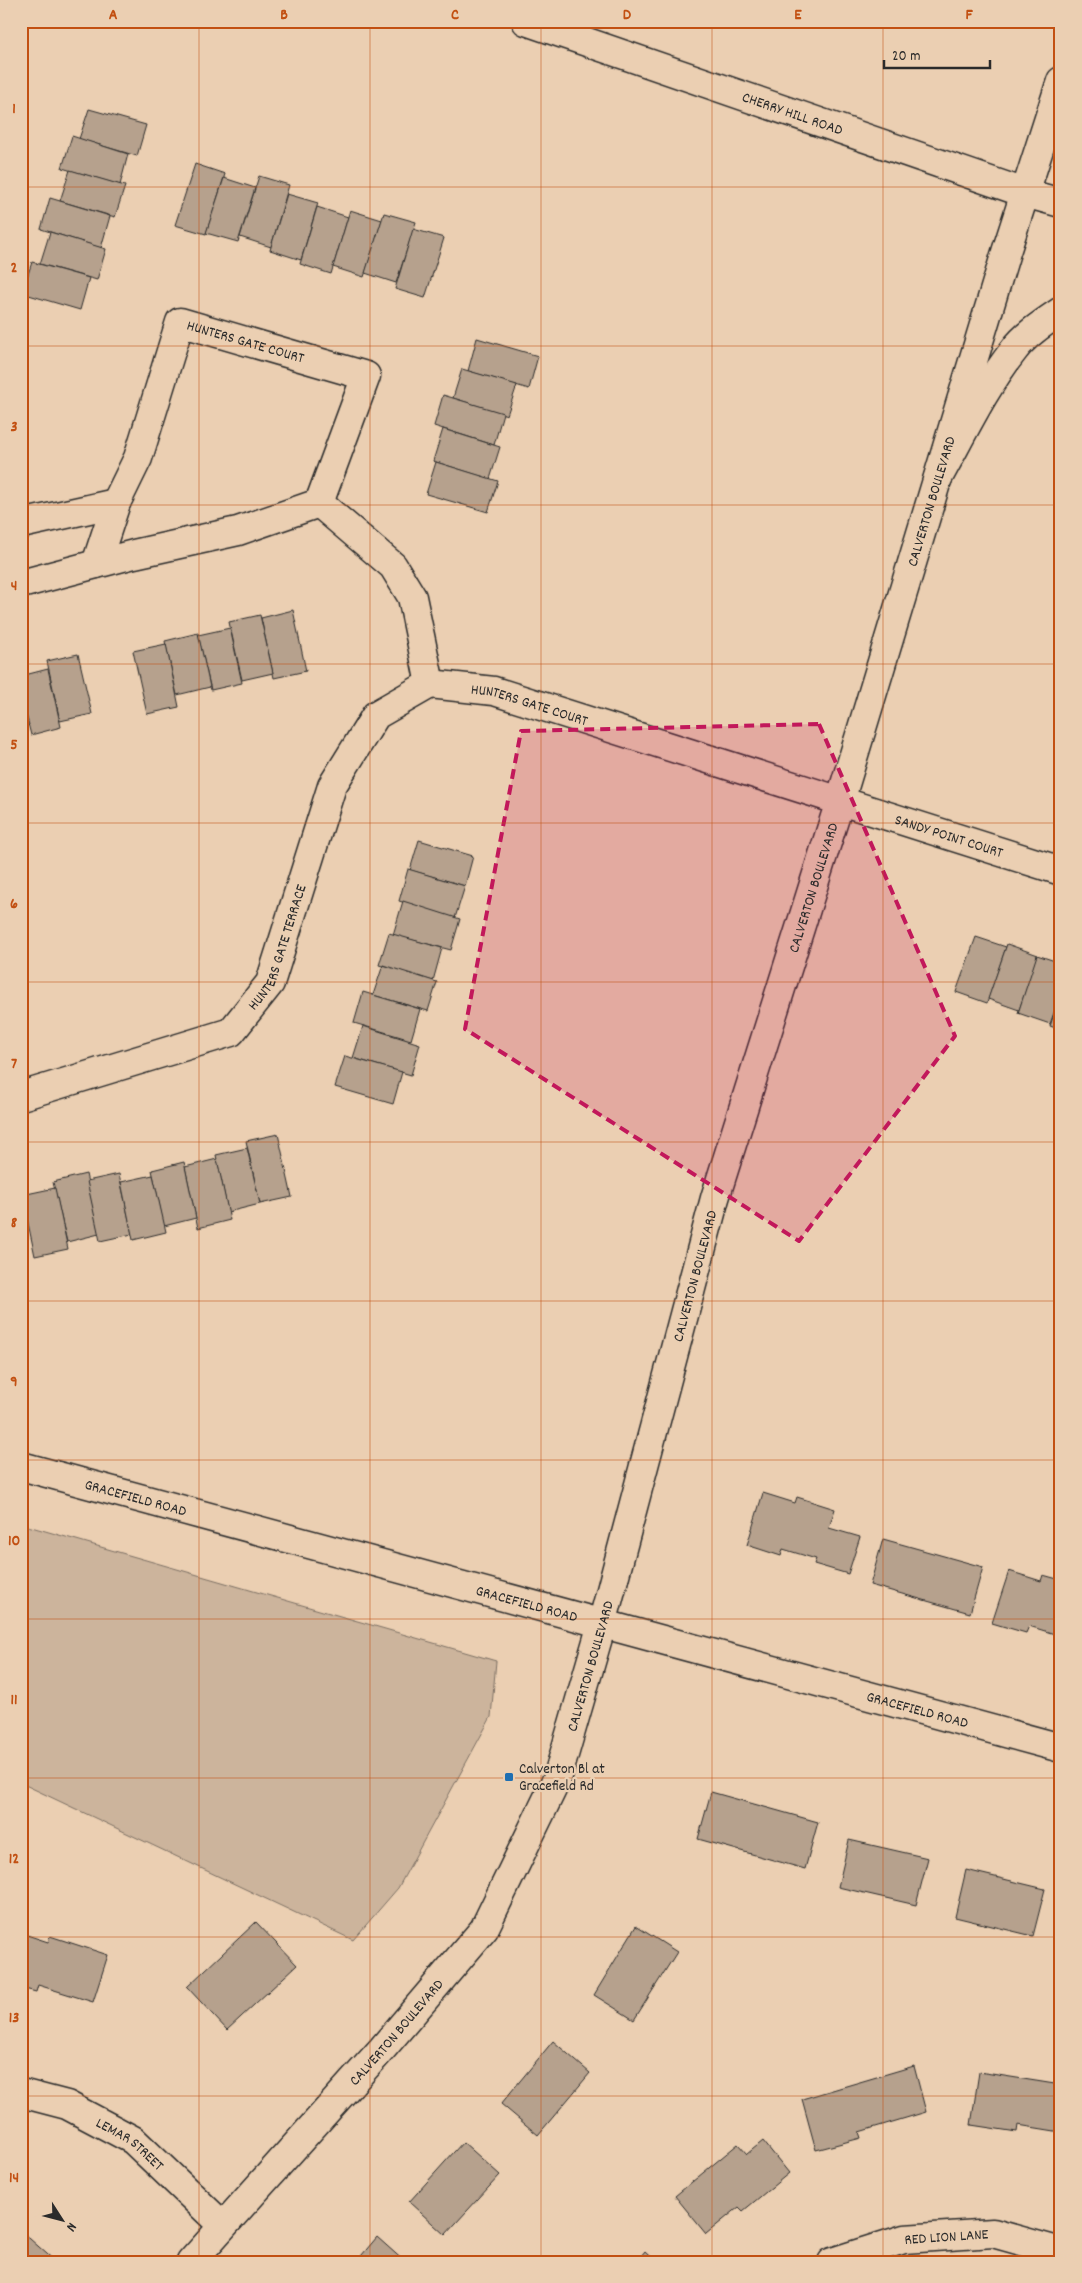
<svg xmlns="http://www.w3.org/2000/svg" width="1082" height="2283" font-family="Dekko,sans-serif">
  <rect width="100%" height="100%" fill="#ebcfb2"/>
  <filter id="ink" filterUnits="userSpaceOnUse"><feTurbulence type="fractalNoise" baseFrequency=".02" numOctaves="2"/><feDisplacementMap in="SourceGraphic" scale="10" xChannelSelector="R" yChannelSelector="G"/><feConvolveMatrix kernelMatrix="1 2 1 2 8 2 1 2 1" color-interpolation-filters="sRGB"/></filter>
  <g filter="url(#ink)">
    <!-- green -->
    <path fill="#ccb49c" stroke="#7c7064" d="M21 1524 496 1661 491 1717 398 1888 353 1940 21 1783Z"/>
    <!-- building -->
    <g fill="#b6a18d" stroke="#2b2b2b">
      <path d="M89 109 146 125 137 156 79 139Z"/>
      <path d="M72 136 128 154 120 185 62 168Z"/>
      <path d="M195 164 225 174 206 234 175 225Z"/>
      <path d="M70 170 125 186 115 217 60 201Z"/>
      <path d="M259 176 289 185 271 247 240 237Z"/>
      <path d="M224 178 255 188 238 242 206 233Z"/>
      <path d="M287 194 318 203 301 260 270 250Z"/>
      <path d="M50 198 110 216 101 248 41 229Z"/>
      <path d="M317 207 348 217 331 274 300 264Z"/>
      <path d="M350 210 382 220 364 277 333 267Z"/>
      <path d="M384 213 416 222 396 283 365 273Z"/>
      <path d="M413 229 444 238 425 298 395 289Z"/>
      <path d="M50 232 106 249 97 280 40 264Z"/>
      <path d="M32 262 89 278 80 310 22 293Z"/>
      <path d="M477 338 538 356 529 389 468 371Z"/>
      <path d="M462 369 517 385 507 415 453 398Z"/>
      <path d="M443 395 503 413 494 445 434 426Z"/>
      <path d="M443 429 500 447 490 479 433 461Z"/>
      <path d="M436 462 498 481 488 512 426 494Z"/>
      <path d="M293 610 306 671 274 678 261 618Z"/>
      <path d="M260 615 273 673 242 680 229 622Z"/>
      <path d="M230 628 242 683 211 690 198 635Z"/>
      <path d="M198 633 210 687 177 695 165 641Z"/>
      <path d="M166 644 179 707 147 714 133 651Z"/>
      <path d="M78 654 92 714 60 721 47 661Z"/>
      <path d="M48 669 61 727 31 735 21 697V676Z"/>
      <path d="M21 697 29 725 21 727Z"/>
      <path d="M419 840 473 856 465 886 410 870Z"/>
      <path d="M408 869 465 886 455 918 399 901Z"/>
      <path d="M403 901 460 919 451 950 393 935Z"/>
      <path d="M389 933 442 948 433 981 379 965Z"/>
      <path d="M976 937 1006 947 987 1003 956 992Z"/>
      <path d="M1007 944 1038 955 1019 1010 988 999Z"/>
      <path d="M1037 955 1061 963V993L1050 1024 1018 1013Z"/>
      <path d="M383 965 437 982 428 1011 373 995Z"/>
      <path d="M363 992 420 1009 411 1040 354 1023Z"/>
      <path d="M1061 993V1030L1050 1026Z"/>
      <path d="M363 1026 420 1044 411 1075 353 1058Z"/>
      <path d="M345 1056 402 1072 393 1104 335 1087Z"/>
      <path d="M278 1134 292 1197 260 1204 246 1141Z"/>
      <path d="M247 1148 260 1204 228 1212 216 1155Z"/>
      <path d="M217 1159 230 1220 198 1228 185 1167Z"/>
      <path d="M184 1162 196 1218 164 1226 152 1170Z"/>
      <path d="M86 1174 99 1234 67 1242 53 1182Z"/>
      <path d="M119 1174 132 1234 100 1241 87 1181Z"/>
      <path d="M153 1175 166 1232 133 1240 121 1182Z"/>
      <path d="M55 1188 68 1249 35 1256 22 1195Z"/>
      <path d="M763 1493 795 1503 797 1497 835 1509 829 1528 860 1537 848 1574 814 1564 816 1559 783 1549 781 1556 747 1545Z"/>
      <path d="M883 1539 983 1567 970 1613 870 1585Z"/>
      <path d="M1009 1571 1041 1581 1043 1575 1061 1580V1636L1029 1626 1026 1633 992 1623Z"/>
      <path d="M711 1792 818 1822 805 1869 698 1839Z"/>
      <path d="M849 1840 928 1858 916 1905 838 1887Z"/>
      <path d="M966 1870 1045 1889 1033 1936 955 1917Z"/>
      <path d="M256 1922 297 1965 227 2030 187 1987Z"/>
      <path d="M636 1926 677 1952 634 2020 594 1995Z"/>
      <path d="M21 1933 48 1942 50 1936 108 1955 93 2002 38 1985 36 1992 21 1988Z"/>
      <path d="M553 2041 590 2073 538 2135 501 2104Z"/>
      <path d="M914 2066 926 2112 859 2132 861 2138 816 2150 802 2099Z"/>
      <path d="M979 2072 1061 2085V2132L1018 2125 1017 2132 971 2125Z"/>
      <path d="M763 2141 789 2173 743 2211 739 2207 706 2234 675 2196 738 2144 747 2154Z"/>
      <path d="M463 2142 500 2175 445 2235 409 2202Z"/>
      <path d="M21 2231 56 2262H21Z"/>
      <path d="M377 2237 405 2262H356Z"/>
      <path d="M645 2251 657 2262H636Z"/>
    </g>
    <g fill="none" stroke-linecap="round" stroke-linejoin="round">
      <defs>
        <g id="street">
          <path d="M21 524 116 503"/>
          <path id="s1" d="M96 564 116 503 138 458 180 322 366 376 319 503"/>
          <path d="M21 584 134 554 238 531 319 503 393 566 412 597 430 684"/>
          <path id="s2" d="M430 684 494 691 1061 871"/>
          <path id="s3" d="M21 1096 231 1032 270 983 332 786 376 715 430 684"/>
          <path id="s4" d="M21 1466 1061 1748"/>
          <path id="s5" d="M21 2093 67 2105 133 2140 222 2225"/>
          <path id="s6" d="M832 2262 904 2239 993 2233 1061 2252"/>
        </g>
        <g id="secondary">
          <path id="s7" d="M191 2262 382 2049 484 1929 557 1779 602 1624 715 1198 840 801 1006 252 1061 81"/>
        </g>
        <g id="primary">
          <path id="s8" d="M526 21 1025 193 1061 203"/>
          <path d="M938 478C962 435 984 388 1014 350 1026 334 1045 322 1061 311"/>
        </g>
      </defs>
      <!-- street casing -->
      <use href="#street" stroke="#2b2b2b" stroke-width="31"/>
      <!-- secondary casing -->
      <use href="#secondary" stroke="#2b2b2b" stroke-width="31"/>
      <!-- primary casing -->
      <use href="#primary" stroke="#2b2b2b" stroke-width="31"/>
      <!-- street -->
      <use href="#street" stroke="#ebcfb2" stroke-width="28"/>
      <!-- secondary -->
      <use href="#secondary" stroke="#ebcfb2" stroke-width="28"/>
      <!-- primary -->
      <use href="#primary" stroke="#ebcfb2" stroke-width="28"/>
    </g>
  </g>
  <!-- marked area -->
  <path fill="#c2185b" fill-opacity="0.2" stroke="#c2185b" stroke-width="4" stroke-dasharray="10 6" stroke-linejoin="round" d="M819 724 955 1036 799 1241 465 1029 521 731Z"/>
  <!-- grid -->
  <path fill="none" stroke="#c25012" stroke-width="1" stroke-opacity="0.55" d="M199 21V2262M370 21V2262M541 21V2262M712 21V2262M883 21V2262M21 187H1061M21 346H1061M21 505H1061M21 664H1061M21 823H1061M21 982H1061M21 1142H1061M21 1301H1061M21 1460H1061M21 1619H1061M21 1778H1061M21 1937H1061M21 2096H1061"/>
  <!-- markers -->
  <rect fill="#1f6fb2" stroke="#ebcfb2" stroke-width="2" x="504" y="1772" width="10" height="10" rx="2.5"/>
  <g text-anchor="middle" stroke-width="4.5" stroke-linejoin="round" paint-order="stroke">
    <!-- street labels -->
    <g font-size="15" fill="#2b2b2b" stroke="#ebcfb2">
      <text dy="5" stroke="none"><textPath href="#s8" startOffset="282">CHERRY HILL ROAD</textPath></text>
      <text dy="5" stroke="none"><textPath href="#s1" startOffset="325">HUNTERS GATE COURT</textPath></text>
      <text dy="5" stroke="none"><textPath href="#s7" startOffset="1942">CALVERTON BOULEVARD</textPath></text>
      <text dy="5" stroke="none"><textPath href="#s2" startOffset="102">HUNTERS GATE COURT</textPath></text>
      <text dy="5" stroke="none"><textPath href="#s2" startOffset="542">SANDY POINT COURT</textPath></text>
      <text dy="5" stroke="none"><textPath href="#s7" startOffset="1538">CALVERTON BOULEVARD</textPath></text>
      <text dy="5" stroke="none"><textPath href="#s3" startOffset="318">HUNTERS GATE TERRACE</textPath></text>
      <text dy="5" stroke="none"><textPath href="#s7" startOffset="1132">CALVERTON BOULEVARD</textPath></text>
      <text dy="5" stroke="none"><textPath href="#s4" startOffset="119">GRACEFIELD ROAD</textPath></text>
      <text dy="5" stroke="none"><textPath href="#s4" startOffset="524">GRACEFIELD ROAD</textPath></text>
      <text dy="5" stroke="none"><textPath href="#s7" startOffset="728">CALVERTON BOULEVARD</textPath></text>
      <text dy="5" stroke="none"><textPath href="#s4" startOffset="929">GRACEFIELD ROAD</textPath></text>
      <text dy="5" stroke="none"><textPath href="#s7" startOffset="308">CALVERTON BOULEVARD</textPath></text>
      <text dy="5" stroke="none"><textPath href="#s5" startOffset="122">LEMAR STREET</textPath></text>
      <text dy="5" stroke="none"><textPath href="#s6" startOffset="118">RED LION LANE</textPath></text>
    </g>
    <!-- poi labels -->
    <g font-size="15" fill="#2b2b2b" stroke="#ebcfb2" text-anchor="start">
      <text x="519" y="1773">Calverton Bl at<tspan x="519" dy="17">Gracefield Rd</tspan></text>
    </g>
  </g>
  <!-- margin -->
  <rect width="1082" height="2283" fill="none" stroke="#ebcfb2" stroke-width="55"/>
  <!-- north arrow -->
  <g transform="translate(62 2220) rotate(126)" stroke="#ebcfb2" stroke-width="4" paint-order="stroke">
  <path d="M0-4L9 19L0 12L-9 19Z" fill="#2b2b2b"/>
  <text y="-8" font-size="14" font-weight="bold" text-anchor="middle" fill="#2b2b2b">N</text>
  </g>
  <!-- scale -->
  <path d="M884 60v8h106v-8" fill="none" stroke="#2b2b2b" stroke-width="2.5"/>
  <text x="892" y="60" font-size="15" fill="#2b2b2b" stroke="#ebcfb2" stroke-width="4" paint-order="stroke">20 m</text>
  <rect x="28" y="28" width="1026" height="2228" fill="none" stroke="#c25012" stroke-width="2"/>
  <g font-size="16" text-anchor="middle" font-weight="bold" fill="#c25012">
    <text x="113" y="19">A</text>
    <text x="284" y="19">B</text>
    <text x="455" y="19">C</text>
    <text x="627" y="19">D</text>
    <text x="798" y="19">E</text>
    <text x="969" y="19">F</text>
    <text x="14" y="113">1</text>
    <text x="14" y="272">2</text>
    <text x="14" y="431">3</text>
    <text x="14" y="590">4</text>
    <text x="14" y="749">5</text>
    <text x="14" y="908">6</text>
    <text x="14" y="1068">7</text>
    <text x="14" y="1227">8</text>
    <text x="14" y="1386">9</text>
    <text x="14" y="1545">10</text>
    <text x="14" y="1704">11</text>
    <text x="14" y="1863">12</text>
    <text x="14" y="2022">13</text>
    <text x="14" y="2182">14</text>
  </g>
</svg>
